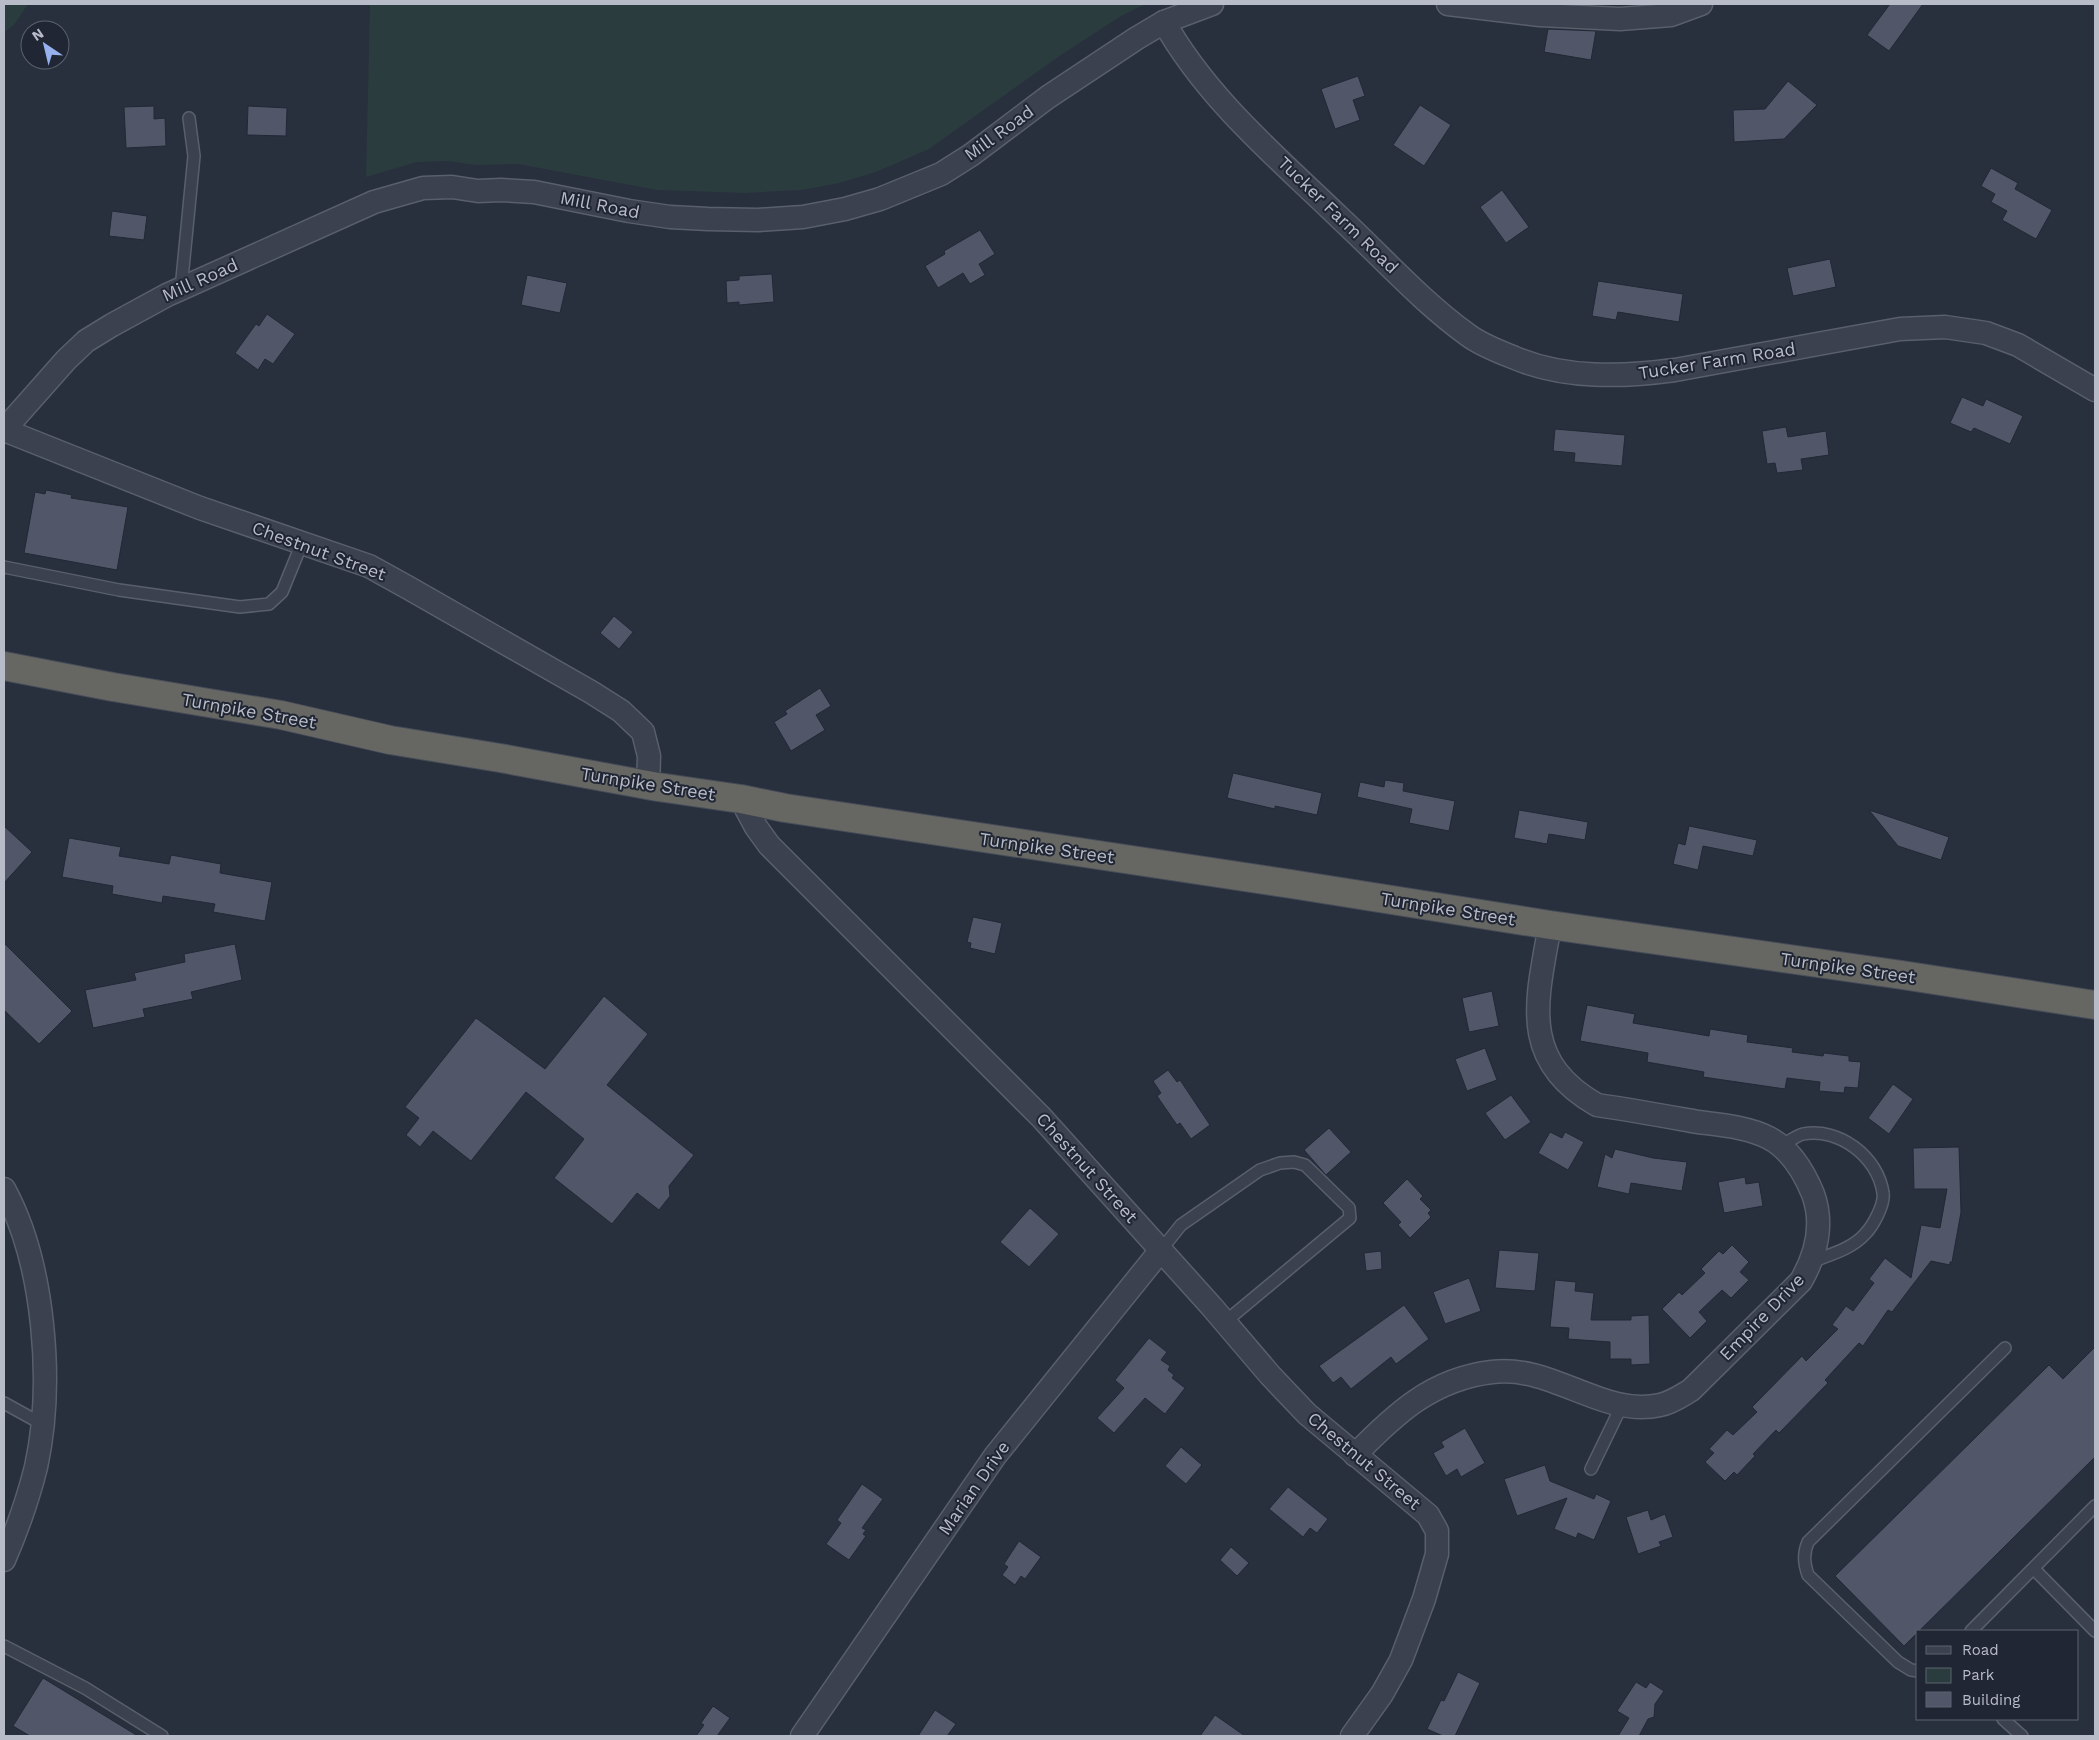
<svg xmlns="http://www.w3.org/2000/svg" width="2099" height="1740" font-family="'Work Sans',sans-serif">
  <rect width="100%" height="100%" fill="#282f3d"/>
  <!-- green -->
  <g fill="#2b3c3f">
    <path d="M4 4H28L14 25 4 32Z"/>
    <path d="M370 4H1146L1121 16 1061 55 929 149 876 172 839 183 802 190 745 193 657 190 518 164 476 165 447 161 417 162 366 177Z"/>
  </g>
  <!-- building -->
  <g fill="#515768" stroke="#222835">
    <path d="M1890 4H1923L1889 51 1867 35Z"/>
    <path d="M1548 29 1596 31 1591 60 1544 52Z"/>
    <path d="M1358 76 1365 96 1353 100 1360 120 1335 129 1321 89Z"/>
    <path d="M1788 81 1817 105 1784 139 1734 142 1733 110 1765 109Z"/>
    <path d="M1420 105 1451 125 1424 166 1393 145Z"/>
    <path d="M154 106V119L165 118 166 146 126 148 124 107Z"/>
    <path d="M248 106 287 108 286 136 247 135Z"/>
    <path d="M1991 168 2018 183 2015 189 2052 210 2036 239 2002 220 2007 211 1991 202 1995 194 1981 186Z"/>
    <path d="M1502 190 1529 227 1506 243 1480 207Z"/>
    <path d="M112 211 147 216 144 240 109 236Z"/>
    <path d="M980 230 995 254 979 264 985 275 970 284 963 273 938 288 925 266 945 254 944 251Z"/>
    <path d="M1830 259 1836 287 1793 296 1787 268Z"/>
    <path d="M772 274 774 302 739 305V302L727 303 726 281 739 280V276Z"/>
    <path d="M527 275 567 283 560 313 521 305Z"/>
    <path d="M1598 281 1683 294 1679 322 1618 312 1616 320 1592 316Z"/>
    <path d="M267 314 295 334 273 364 265 359 258 370 235 353 256 324 259 326Z"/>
    <path d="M1962 397 1983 406 1986 399 2023 416 2010 444 1974 428 1971 432 1950 423Z"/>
    <path d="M1786 427 1788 437 1826 431 1829 455 1801 459 1803 470 1777 473 1775 463 1767 464 1762 431Z"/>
    <path d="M1555 429 1625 435 1622 466 1574 462 1575 453 1553 451Z"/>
    <path d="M46 490 72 495 71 498 128 507 117 570 24 553 35 492 45 494Z"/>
    <path d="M614 616 633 632 619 649 600 633Z"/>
    <path d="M820 688 831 706 816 715 825 730 791 751 774 722 787 714 785 711Z"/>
    <path d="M1233 773 1322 793 1317 815 1275 806V809L1227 798Z"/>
    <path d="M1385 780 1404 783 1403 791 1455 801 1449 831 1409 823 1412 809 1357 797 1360 782 1384 787Z"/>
    <path d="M1519 810 1588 822 1585 840 1549 834 1547 844 1514 838Z"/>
    <path d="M1869 810 1949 837 1941 860 1898 846Z"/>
    <path d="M4 826 32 852 4 883Z"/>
    <path d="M1689 826 1757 840 1753 856 1703 846 1698 870 1673 864 1678 843 1685 845Z"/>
    <path d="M69 838 121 847 119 856 169 864 171 855 221 864 220 873 272 882 265 921 213 912 215 904 163 896 162 903 112 894 113 886 62 877Z"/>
    <path d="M973 917 1002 923 995 954 970 948 971 943 967 942Z"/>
    <path d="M4 943 72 1011 39 1044 4 1010Z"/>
    <path d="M235 944 242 980 191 992 193 999 143 1009 145 1017 93 1028 85 990 136 980 134 973 185 962 184 954Z"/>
    <path d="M1492 991 1499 1026 1469 1032 1462 998Z"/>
    <path d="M604 996 648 1034 607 1085 694 1155 669 1186 670 1196 659 1210 637 1193 612 1224 554 1178 584 1139 526 1092 471 1161 433 1131 420 1147 406 1135 419 1118 405 1107 476 1018 545 1069Z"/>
    <path d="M1587 1005 1635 1014 1633 1023 1709 1036 1710 1029 1748 1035 1747 1042 1793 1048 1792 1052 1823 1056 1824 1053 1849 1056V1061L1861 1062 1858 1088 1845 1087 1844 1093 1819 1091 1820 1082 1787 1078 1785 1089 1703 1077 1704 1072 1647 1062 1648 1053 1580 1041Z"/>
    <path d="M1485 1048 1497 1080 1467 1091 1455 1059Z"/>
    <path d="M1168 1070 1177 1082 1180 1080 1210 1125 1191 1139 1180 1123 1177 1125 1157 1096 1161 1093 1153 1081Z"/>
    <path d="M1893 1084 1913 1099 1889 1134 1868 1118Z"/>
    <path d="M1511 1095 1531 1122 1505 1140 1485 1113Z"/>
    <path d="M1329 1128 1351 1152 1326 1175 1304 1150Z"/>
    <path d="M1550 1132 1562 1138 1565 1132 1584 1142 1568 1170 1538 1153Z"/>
    <path d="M1959 1147 1961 1212 1952 1262H1950V1265L1931 1261 1892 1312 1888 1310 1863 1346 1859 1343 1825 1380 1828 1383 1779 1433 1776 1430 1753 1454 1755 1456 1737 1475 1734 1472 1725 1481 1705 1462 1714 1453 1709 1449 1727 1430 1733 1435 1757 1412 1752 1407 1802 1356 1806 1361 1838 1329 1832 1325 1846 1306 1853 1311 1874 1283 1869 1279 1885 1258 1911 1278 1921 1225 1940 1228 1947 1189H1914L1913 1148Z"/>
    <path d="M1615 1149 1653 1158 1687 1162 1682 1191 1631 1183 1629 1194 1597 1187 1605 1154 1612 1158Z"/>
    <path d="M1745 1177 1746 1184 1759 1182 1763 1206 1724 1213 1718 1182Z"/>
    <path d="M1407 1179 1423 1196 1420 1199 1431 1210 1428 1213 1431 1217 1410 1238 1398 1225 1401 1222 1383 1203Z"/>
    <path d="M1030 1208 1059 1234 1029 1267 1000 1242Z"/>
    <path d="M1732 1245 1749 1262 1740 1272 1749 1280 1731 1298 1722 1290 1699 1312 1707 1321 1690 1338 1662 1309 1679 1292 1682 1295 1705 1273 1701 1269 1719 1251 1723 1254Z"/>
    <path d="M1499 1250 1539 1253 1535 1291 1495 1288Z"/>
    <path d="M1381 1251 1382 1269 1366 1271 1364 1253Z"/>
    <path d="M1469 1278 1481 1311 1445 1324 1433 1292Z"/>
    <path d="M1555 1280 1576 1282 1575 1291 1594 1293 1591 1320H1631V1316L1649 1315 1650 1364 1631 1365V1359H1610V1342L1568 1339 1569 1328 1550 1327Z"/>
    <path d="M1404 1305 1429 1339 1396 1364 1391 1357 1351 1389 1341 1377 1333 1383 1319 1366Z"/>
    <path d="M1149 1338 1167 1352 1161 1360 1170 1366 1168 1370 1174 1375 1172 1378 1185 1388 1165 1414 1145 1398 1114 1433 1097 1418 1124 1388 1115 1380Z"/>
    <path d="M2095 1347V1457L1904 1646 1835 1576 2049 1365 2063 1379Z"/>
    <path d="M1465 1428 1485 1463 1461 1477 1457 1469 1446 1476 1433 1453 1444 1447 1441 1442Z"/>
    <path d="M1181 1447 1202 1465 1186 1484 1165 1466Z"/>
    <path d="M1545 1465 1550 1481 1594 1499 1596 1494 1611 1501 1594 1540 1578 1533 1576 1538 1554 1529 1567 1498 1517 1516 1504 1479Z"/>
    <path d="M862 1484 883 1499 862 1528 866 1530 863 1534 866 1536 849 1560 826 1544 841 1523 837 1520Z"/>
    <path d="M1288 1487 1328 1519 1317 1533 1310 1528 1303 1537 1269 1509Z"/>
    <path d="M1648 1510 1651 1520 1665 1514 1673 1537 1659 1542 1661 1546 1638 1554 1626 1517Z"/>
    <path d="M1019 1541 1041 1557 1025 1579 1021 1576 1015 1585 1002 1575 1008 1567 1004 1564Z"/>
    <path d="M1231 1547 1249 1563 1237 1576 1220 1560Z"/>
    <path d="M1458 1672 1480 1683 1455 1736H1443L1427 1729 1441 1700 1444 1701Z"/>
    <path d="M43 1678 138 1736H30L13 1726Z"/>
    <path d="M1636 1682 1646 1688 1650 1682 1664 1691 1655 1704 1654 1717 1648 1719 1639 1736H1618L1629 1718 1617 1711Z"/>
    <path d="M713 1706 730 1718 717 1736H696L704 1725 701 1723Z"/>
    <path d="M935 1710 956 1724 947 1736H918Z"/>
    <path d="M1215 1715 1245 1736H1200Z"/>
  </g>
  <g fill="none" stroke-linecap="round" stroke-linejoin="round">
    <defs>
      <g id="service">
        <path d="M181 289 194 156 189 118"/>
        <path d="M4 567 119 590 240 607 269 604 282 592 302 543"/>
        <path d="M1780 1147C1787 1143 1795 1136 1803 1134 1839 1127 1878 1157 1883 1193 1885 1204 1873 1226 1865 1234 1852 1249 1829 1255 1811 1262"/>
        <path d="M1161 1250 1181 1225 1260 1170 1280 1163 1294 1162 1305 1165 1349 1208 1350 1218 1225 1322"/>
        <path d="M4 1403 42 1424"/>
        <path d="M1591 1469 1621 1407"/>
        <path d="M2034 1569 2095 1631"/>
        <path d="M1971 1631 2095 1506"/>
        <path d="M4 1646 85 1688 162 1736"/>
        <path d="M1918 1671 1911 1670 1898 1662 1808 1575C1804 1563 1803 1554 1808 1542L2005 1348"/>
        <path d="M2003 1719 2022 1736"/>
      </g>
      <g id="minor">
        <path d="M1448 4 1540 15 1620 19 1671 15 1701 4"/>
        <path d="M1164 22C1208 100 1277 157 1340 218 1382 257 1422 302 1468 335 1481 345 1500 352 1515 358 1565 379 1623 377 1675 370L1900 329 1945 327 1986 333 2018 345 2095 390"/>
        <path d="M4 430 66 360 86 341 112 325 167 295 374 202 423 188 452 187 478 191 501 190 534 192 629 211 670 217 708 219 758 220 803 217 845 209 880 199 941 174 971 155 1048 97 1137 38 1164 22 1212 4"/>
        <path d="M4 430 200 508 369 566 407 587 591 692 621 711 643 732 649 756 648 786"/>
        <path d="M741 799 756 827 769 845 1041 1117 1212 1307 1270 1375 1307 1414 1428 1515 1437 1531V1554L1424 1599 1401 1660 1382 1694 1352 1736"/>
        <path d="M4 1189C45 1264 54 1385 36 1467 28 1499 17 1530 4 1560"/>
        <path d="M1355 1455C1395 1414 1432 1379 1492 1372 1552 1364 1603 1418 1660 1405 1671 1403 1681 1396 1691 1390L1801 1281C1816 1255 1824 1224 1813 1194 1804 1172 1790 1149 1769 1138 1748 1127 1721 1125 1698 1122 1664 1116 1631 1110 1597 1105 1518 1060 1537 1000 1550 925"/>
        <path d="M802 1736 995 1456 1161 1250"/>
      </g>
      <path id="trunk" d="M4 666 113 687 281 715 390 740 500 758 658 787 741 799 785 808 1291 884 1550 925 1902 975 2095 1005"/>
    </defs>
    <!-- service casing -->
    <use href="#service" stroke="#595f6b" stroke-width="14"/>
    <!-- minor casing -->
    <use href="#minor" stroke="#595f6b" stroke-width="25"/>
    <!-- trunk casing -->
    <use href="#trunk" stroke="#464c58" stroke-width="30"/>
    <!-- service -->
    <use href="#service" stroke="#3b414e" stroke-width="11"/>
    <!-- minor -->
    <use href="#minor" stroke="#3b414e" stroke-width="22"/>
    <!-- trunk -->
    <use href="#trunk" stroke="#666663" stroke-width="28"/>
  </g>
  <g text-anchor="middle" stroke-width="4" stroke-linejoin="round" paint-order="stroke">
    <!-- street labels -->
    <g font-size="18" fill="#b8bcc8" stroke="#202633">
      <text transform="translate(999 133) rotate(-36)" y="6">Mill Road</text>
      <text transform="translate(600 205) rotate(11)" y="6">Mill Road</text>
      <text transform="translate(1338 215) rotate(44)" y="6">Tucker Farm Road</text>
      <text transform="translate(200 280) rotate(-24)" y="6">Mill Road</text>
      <text transform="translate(1717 361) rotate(-9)" y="6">Tucker Farm Road</text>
      <text transform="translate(319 551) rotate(20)" y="6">Chestnut Street</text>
      <text transform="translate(249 711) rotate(10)" y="6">Turnpike Street</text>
      <text transform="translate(648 784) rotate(9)" y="6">Turnpike Street</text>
      <text transform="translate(1047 848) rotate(8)" y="6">Turnpike Street</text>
      <text transform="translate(1448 909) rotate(9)" y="6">Turnpike Street</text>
      <text transform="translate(1848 968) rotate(8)" y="6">Turnpike Street</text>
      <text transform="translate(1087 1168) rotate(48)" y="6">Chestnut Street</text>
      <text transform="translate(1762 1317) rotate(-46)" y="6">Empire Drive</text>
      <text transform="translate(1364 1461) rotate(40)" y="6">Chestnut Street</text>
      <text transform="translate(974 1488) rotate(-55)" y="6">Marian Drive</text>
    </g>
  </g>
  <!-- border -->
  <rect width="2099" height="1740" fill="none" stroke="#b8bcc8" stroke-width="10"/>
  <!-- legend -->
  <rect x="1916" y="1630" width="162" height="90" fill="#202633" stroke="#5d626f"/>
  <rect x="1926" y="1646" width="25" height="8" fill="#3b414e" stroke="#5d626f"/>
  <text x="1962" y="1655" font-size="15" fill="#b8bcc8">Road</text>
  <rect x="1926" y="1668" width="25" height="15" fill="#2b3c3f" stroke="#5d626f"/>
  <text x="1962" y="1680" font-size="15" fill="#b8bcc8">Park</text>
  <rect x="1926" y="1692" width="25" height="15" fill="#515768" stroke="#5d626f"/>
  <text x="1962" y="1705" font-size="15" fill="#b8bcc8">Building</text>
  <!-- north arrow -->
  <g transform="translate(45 45) rotate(325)"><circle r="24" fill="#202633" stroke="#5d626f"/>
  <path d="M0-4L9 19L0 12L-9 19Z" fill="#97b0ee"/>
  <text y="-8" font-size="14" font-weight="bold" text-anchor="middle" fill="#b8bcc8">N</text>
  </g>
</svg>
